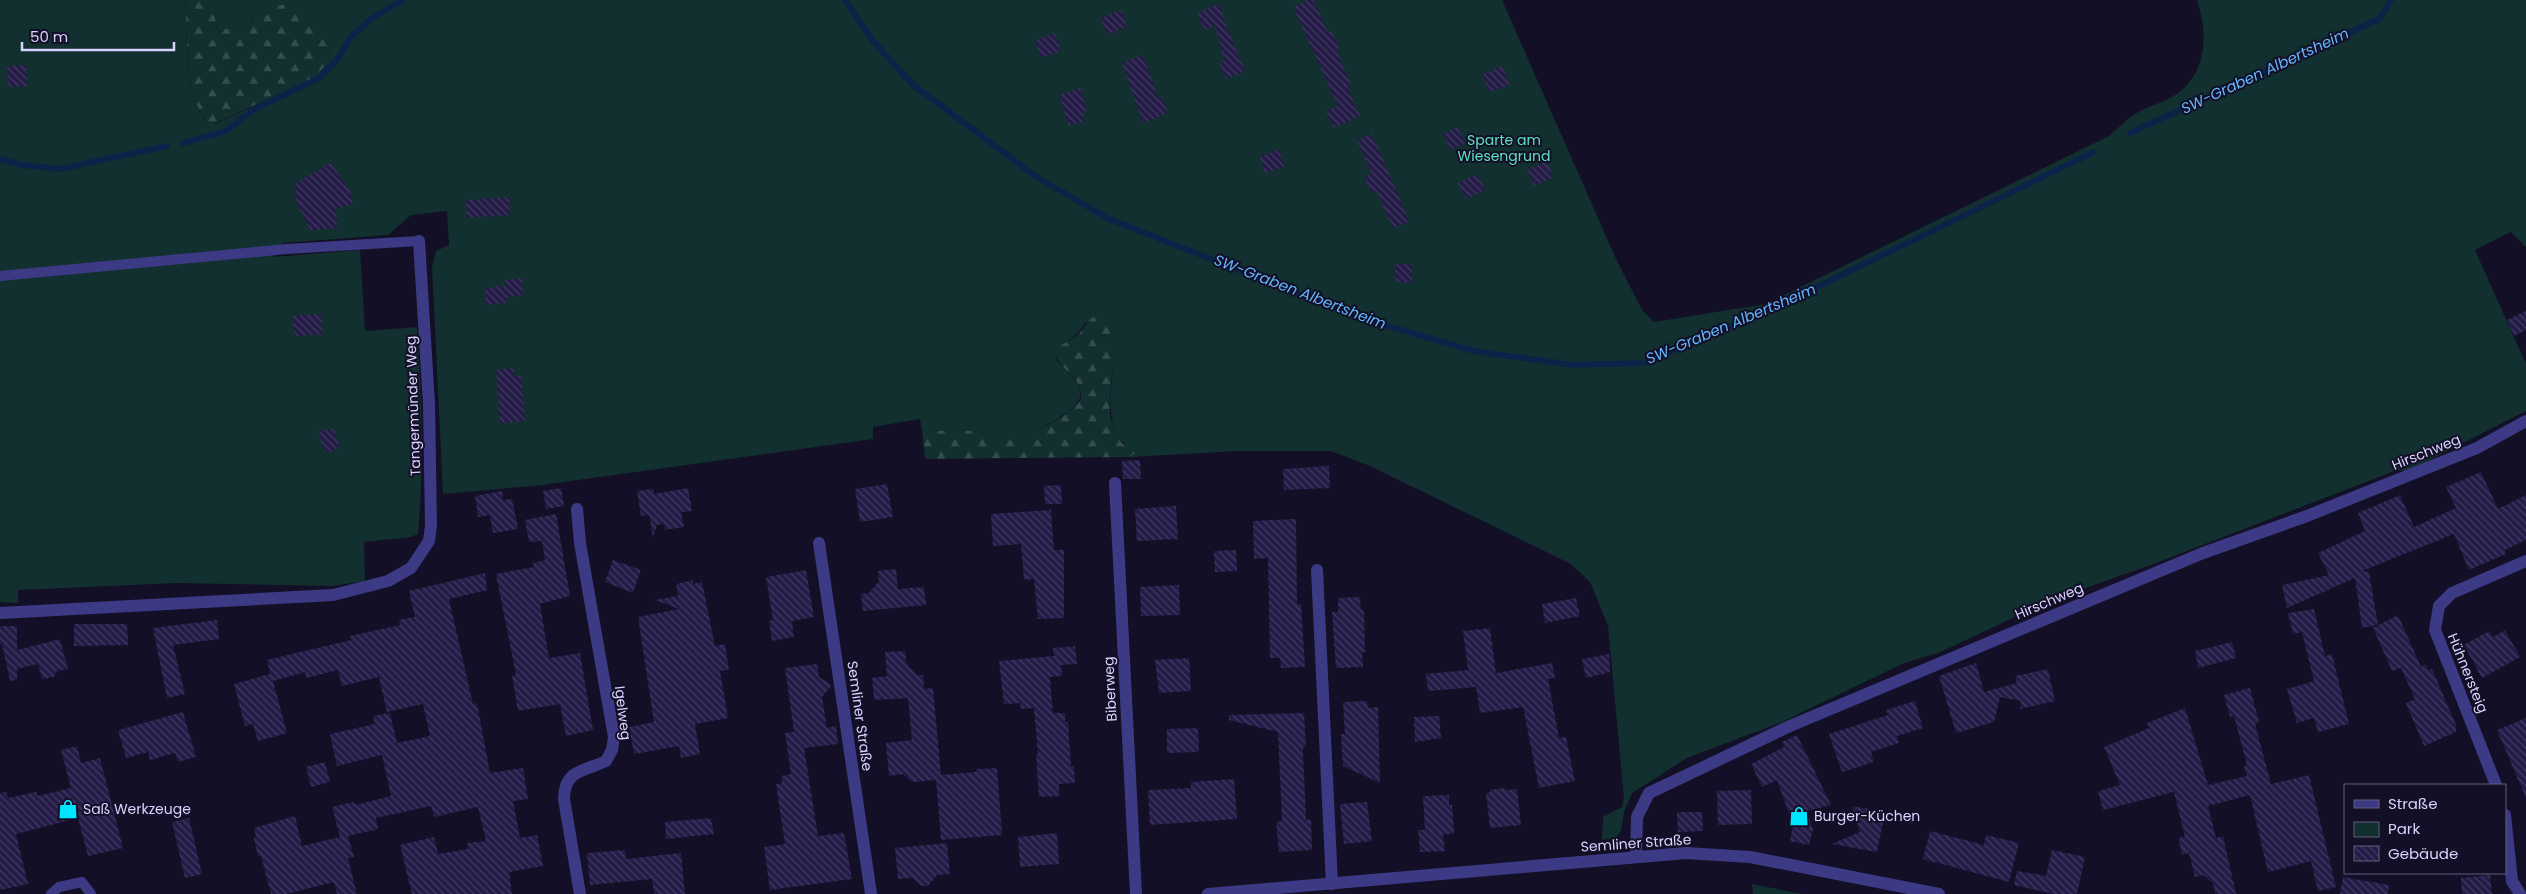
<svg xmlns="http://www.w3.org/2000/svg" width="2526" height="894" font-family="Poppins,sans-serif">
  <defs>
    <pattern id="forest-firs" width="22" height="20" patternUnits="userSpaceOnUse" patternTransform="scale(1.25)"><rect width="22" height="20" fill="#12302f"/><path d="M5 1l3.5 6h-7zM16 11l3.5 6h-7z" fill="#344d4e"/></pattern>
    <pattern id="building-back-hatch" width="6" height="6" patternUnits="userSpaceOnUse" patternTransform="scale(1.25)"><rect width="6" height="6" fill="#241b47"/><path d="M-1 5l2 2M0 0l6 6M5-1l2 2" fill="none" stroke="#433b63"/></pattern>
  </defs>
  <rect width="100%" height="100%" fill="#130f26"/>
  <!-- green -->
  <g fill="#12302f">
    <path d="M0 0H185C188 39 184 87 205 121L215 124 314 78 251 11 253 23 217 31 213 0H1502L1616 259 1642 310 1654 322 1766 304 2109 136C2117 130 2124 121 2132 116 2143 108 2158 104 2170 98 2207 78 2209 35 2197 0H2526V247L2511 232 2475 250 2526 364V411L2408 471 2397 470 2156 563 2052 600 1938 653 1904 663 1782 722 1687 758 1632 793 1624 812 1621 831 1616 838 1602 840 1603 817 1622 807 1624 798 1608 626 1590 582 1571 564 1370 466 1331 451H1237L1131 457 1135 453 1118 438 1113 428 1110 401 1115 342 1111 325 1086 322C1077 338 1068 339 1055 349L1056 360C1087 391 1092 400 1050 423 1038 429 1027 437 1014 438 1000 439 986 432 972 431 956 430 938 431 922 431L920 419 873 427V439L542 485 443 494 432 266 436 251 449 245 447 211 411 215 388 235 283 243 273 257 360 250 365 331 417 327C422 396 424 465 418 534L411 537 364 542 365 581 332 586 177 583 18 590V603L0 602Z"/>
    <path d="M1752 884 1802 894H1753Z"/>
  </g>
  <!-- forest -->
  <g fill="url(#forest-firs)">
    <path d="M185 0H213L217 31 253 23 251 11 296 2 340 48 314 78 211 125C184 106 188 31 185 0Z"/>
    <path d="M1096 316C1104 318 1112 322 1113 330 1121 363 1095 414 1123 444L1134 446 1135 453 1131 457 925 459 922 431C938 431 955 430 972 431 986 432 1000 438 1014 438 1027 437 1080 412 1081 397 1083 376 1051 365 1055 349 1064 342 1074 340 1082 330 1087 324 1088 319 1096 316Z"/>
  </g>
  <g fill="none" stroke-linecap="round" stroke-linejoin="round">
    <!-- stream -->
    <g stroke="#0c2248" stroke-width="6">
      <path d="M845 0 873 41 912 84 1035 176 1107 218 1360 318 1474 351 1573 365 1642 363 1764 313 2094 152"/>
      <path d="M2130 133 2379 19 2391 0"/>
      <path d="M183 143 226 131 253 110 319 78 337 60 352 36 371 19 403 0"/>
      <path d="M0 159 22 165 60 169 167 146"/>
    </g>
  </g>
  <!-- building -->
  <g fill="url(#building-back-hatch)">
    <path d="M1308 0H1313L1328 32 1331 31 1339 47 1336 48 1351 85 1347 87 1360 116 1334 128 1326 111 1338 106 1293 7Z"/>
    <path d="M1218 4 1225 20 1219 23 1224 21 1245 71 1226 79 1219 63 1224 60 1215 25 1205 30 1197 14Z"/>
    <path d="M1121 10 1127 26 1107 35 1101 18Z"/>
    <path d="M1055 33 1061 51 1041 58 1035 40Z"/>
    <path d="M1143 55 1158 98 1162 97 1168 113 1143 123 1122 63Z"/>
    <path d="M26 65 27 86 8 87 7 66Z"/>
    <path d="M1502 66 1510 85 1490 92 1482 75Z"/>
    <path d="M1080 88 1087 111 1082 112 1085 121 1069 126 1059 95Z"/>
    <path d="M1458 127 1465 143 1451 150 1443 134Z"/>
    <path d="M1372 134 1409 221 1393 228 1376 191 1371 192 1364 176 1372 173 1357 141Z"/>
    <path d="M1279 150 1284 167 1265 173 1260 156Z"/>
    <path d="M1546 161 1553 177 1534 186 1527 170Z"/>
    <path d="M331 163 350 191 353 204 336 208 337 228 310 230 296 201V183Z"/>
    <path d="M1477 174 1485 190 1466 199 1458 183Z"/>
    <path d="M509 197 510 215 467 218 466 200Z"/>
    <path d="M1395 264H1412V282H1396Z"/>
    <path d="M522 278 523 295 507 297V303L486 305 485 288 505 286V280Z"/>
    <path d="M2526 311V330L2514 336 2507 320Z"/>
    <path d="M321 314 323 334 295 336 293 316Z"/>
    <path d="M514 368V376L521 375 525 421 500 423 496 370Z"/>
    <path d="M333 428 340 448 325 453 318 432Z"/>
    <path d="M1140 460 1141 479H1123L1122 461Z"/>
    <path d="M1329 466 1330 488 1284 490 1283 469Z"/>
    <path d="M2481 472 2498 509 2526 495V540L2505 550 2506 554 2469 570 2454 534 2362 571 2369 572 2378 625 2362 628 2355 578 2287 608 2282 585 2329 575 2318 553 2365 531 2358 513 2400 495 2414 527 2456 508 2446 487Z"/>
    <path d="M887 484 893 517 860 522 855 489Z"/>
    <path d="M1061 485 1062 504H1045L1044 486Z"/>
    <path d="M561 488 564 506 546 509 543 491Z"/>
    <path d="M688 488 692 511 681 512 684 527 665 530 664 524 657 525 653 537 649 515 641 516 637 491 654 489V494Z"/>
    <path d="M502 491 503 500 512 499 518 529 493 533 490 515 478 517 475 496Z"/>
    <path d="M1176 506 1178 539 1137 541 1135 509Z"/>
    <path d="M1051 510 1054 550H1064V618L1038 619 1034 579 1024 580 1021 544 993 546 991 514Z"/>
    <path d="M556 514 570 596 540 604 549 658 580 653 593 730 566 736 560 704 518 711 512 676 516 675 496 574 534 567 533 563 545 560 542 541 529 542 525 520Z"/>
    <path d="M1296 519 1297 604H1301L1305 667 1281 668 1280 658H1270L1268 558 1254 559 1253 521Z"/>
    <path d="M1236 550 1237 571 1215 572 1214 551Z"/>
    <path d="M613 560 641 570 633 593 605 582Z"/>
    <path d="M896 569 898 589 924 587 926 605 863 611 861 594 869 593 879 581 878 571Z"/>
    <path d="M806 570 814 617 792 621 794 637 772 641 769 621 773 620 766 577Z"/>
    <path d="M485 573 487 590 449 599 473 704 477 703 490 773 523 768 528 799 513 801 520 838 537 835 543 866 509 872 512 894H412L400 845 434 837 438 854 468 849 467 843 486 841 478 807 434 817 431 806 376 818 378 829 348 836 354 857 348 858 357 894H337L334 882 286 894H271L261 856H258L254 838 256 837 254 828 295 816 302 846 340 837 332 807 353 802 356 805 391 796 382 755 337 766 330 734 375 724 373 716 390 713 397 743 430 736 423 704 387 712 379 677 342 686 338 670 306 678 305 672 273 681 287 733 258 741 253 724 245 726 234 684 270 674 267 660 351 640 350 636 400 625 399 620 415 617 409 591Z"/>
    <path d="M693 580V584L702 582 715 646 725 644 729 670 720 671 728 718 695 724 700 754 681 758 679 746 634 754 629 727 654 722 638 617 679 609 655 600 678 596 676 584Z"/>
    <path d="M1179 585 1180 615 1141 616 1140 587Z"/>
    <path d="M1360 597 1361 610H1364L1365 652H1362L1363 667 1336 668 1332 612H1338V598Z"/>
    <path d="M1576 598 1580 616 1545 623 1542 604Z"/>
    <path d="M2314 609 2325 656 2332 654 2349 724 2318 732 2314 718 2297 723 2287 689 2314 681 2302 632 2293 634 2288 613Z"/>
    <path d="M2398 615 2421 667 2426 664 2428 670 2432 669 2456 725V732L2424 746 2406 703 2415 699 2401 668 2392 671 2373 628Z"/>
    <path d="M217 620 219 639 173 645 185 694 167 698 153 628Z"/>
    <path d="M74 624H127L128 645 74 646Z"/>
    <path d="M0 626H17V650L60 639 68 669 57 671 54 677 42 679 38 664 17 669V680L10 681 2 644H0Z"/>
    <path d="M1490 628 1496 673 1552 663 1555 678 1548 679 1559 738 1566 737 1575 781 1539 788 1523 707 1480 713 1476 687 1428 691 1426 674 1468 670 1463 631Z"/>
    <path d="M2505 630 2520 657 2482 678 2464 645 2489 631 2493 637Z"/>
    <path d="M2232 642 2236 658 2198 668 2195 651Z"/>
    <path d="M1075 646 1077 664 1061 665 1062 676 1050 677 1053 713H1065V722H1068L1071 766H1074L1075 783 1059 784V796L1039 797 1036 754H1038L1034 708 1021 709 1020 703 1004 704 999 661 1054 656 1053 648Z"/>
    <path d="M905 651 906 663 917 675H923L924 689 933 688 941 775 976 772V769L997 768 1002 835 941 840 936 780 912 782 903 774 889 776 886 743 912 740 908 698 874 700 872 678 887 676 885 652Z"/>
    <path d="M1609 654 1610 672 1586 678 1582 659Z"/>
    <path d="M1189 658 1191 691 1159 693 1155 660Z"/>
    <path d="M1976 663 1984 692 2017 683 2015 676 2048 669 2055 701 2020 709 2021 701 2000 697 1994 722 1956 733 1939 676Z"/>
    <path d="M817 664 819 677 832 685 822 697 827 728 836 726 838 744 804 748 818 836 844 833 852 879 770 890 764 847 785 844 776 784 782 783 781 776 791 774 785 733 794 732 785 668Z"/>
    <path d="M2250 688 2259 722 2255 724 2271 784 2309 775 2336 887 2318 891 2311 861 2268 872 2250 795 2208 806 2216 838 2223 836 2236 894H2215L2213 883 2203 875 2195 877 2189 853 2182 855 2178 838 2185 837 2174 792 2103 810 2098 791 2120 785 2104 747 2149 728 2147 723 2185 708 2208 785 2247 776 2244 766 2247 765 2234 716 2230 717 2224 695Z"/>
    <path d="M1367 701 1368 708 1378 707 1380 783 1343 766 1341 734H1345L1343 702Z"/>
    <path d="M1915 701 1923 728 1897 736 1899 743 1871 752 1874 762 1842 772 1829 734 1888 715 1886 710Z"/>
    <path d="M183 712 196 757 178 762 175 753 150 760 148 752 126 758 118 730Z"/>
    <path d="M1304 713 1306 747H1303V752L1306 820 1311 819 1312 850 1279 852 1276 822 1282 821 1278 732 1229 720V715Z"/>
    <path d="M1439 716 1441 738 1415 742 1414 717Z"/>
    <path d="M2526 718V798L2497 730Z"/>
    <path d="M1198 728 1199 752 1167 753V729Z"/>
    <path d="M1797 735 1831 805 1807 811 1813 829 1809 845 1790 841 1793 825 1777 780 1762 787 1751 764 1784 747 1782 742Z"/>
    <path d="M77 746 81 763 100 758 123 848 88 856 78 818 16 834 28 884 0 890V793L6 792 8 798 36 792 38 796 71 788 61 750Z"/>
    <path d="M325 762 330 782 311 787 306 767Z"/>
    <path d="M1234 779 1237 819 1150 825 1148 790 1191 788V782Z"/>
    <path d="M1504 788 1507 790 1517 789 1521 825 1490 828 1486 793 1490 792V790Z"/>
    <path d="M1751 790 1752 824 1718 825 1717 791Z"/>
    <path d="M1449 795V805H1452L1454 834H1443L1445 851 1420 852 1418 830H1425L1423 796Z"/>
    <path d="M1367 802 1372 841 1344 844 1340 804Z"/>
    <path d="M1852 806 1885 812 1877 852 1832 844 1860 832Z"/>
    <path d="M1677 812H1702L1703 831 1678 832Z"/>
    <path d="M189 818 202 874 185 878 172 822Z"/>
    <path d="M711 818 714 834 666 839 665 822Z"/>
    <path d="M1930 831 1984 845 1986 835 2019 843 2009 882 1923 859Z"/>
    <path d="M1057 833 1059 864 1020 867 1018 837Z"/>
    <path d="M947 843 950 874 937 875 928 886H921L912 878 898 879 895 848Z"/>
    <path d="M625 850 626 859 681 853 685 894H654L652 879 590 885 587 853Z"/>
    <path d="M2052 850 2085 857 2077 894H2053L2014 885 2017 871 2046 876Z"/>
    <path d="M2490 875 2492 894H2462L2461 878Z"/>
    <path d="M2343 877 2389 885 2388 894H2340Z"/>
  </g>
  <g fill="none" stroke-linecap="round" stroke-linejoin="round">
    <!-- service -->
    <g stroke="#3d3a85" stroke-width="10">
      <path d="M0 276 287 249 419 241"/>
      <path d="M51 894 59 887 82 882 91 894"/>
    </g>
    <!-- minor -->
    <g stroke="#3d3a85" stroke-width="12">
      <path d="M1115 483 1136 894"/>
      <path d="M577 509 580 543 614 737 612 750 606 761C586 771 564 769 564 799L580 894"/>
      <path d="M819 543 871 894"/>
      <path d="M1317 570 1332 884"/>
      <path d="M0 613 333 595 388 581 411 568 429 541 431 526 429 404 419 241"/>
      <path d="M2496 785 2435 630 2439 606 2452 593 2526 561"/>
      <path d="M2505 815 2512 881 2520 894"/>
      <path d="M1636 856 1637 817 1649 793 1790 726 2203 553 2307 516 2477 448 2526 421"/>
    </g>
    <!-- tertiary -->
    <path stroke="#3d3a85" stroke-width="12" d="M1208 894 1686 853 1750 857 1939 894"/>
  </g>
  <!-- icons -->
  <defs>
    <symbol id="shop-bare" viewBox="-9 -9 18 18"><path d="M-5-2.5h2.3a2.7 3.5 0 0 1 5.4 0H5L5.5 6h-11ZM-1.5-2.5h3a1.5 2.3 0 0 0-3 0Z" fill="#00e5ff" stroke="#130f26" stroke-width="2.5" paint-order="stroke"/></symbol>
  </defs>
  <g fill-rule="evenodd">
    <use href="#shop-bare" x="54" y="795" width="28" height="28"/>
    <use href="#shop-bare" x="1785" y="802" width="28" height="28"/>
  </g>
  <g text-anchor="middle" stroke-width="4" stroke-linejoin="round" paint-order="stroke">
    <!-- park labels -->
    <g font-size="14" fill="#5fe0c0" stroke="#130f26">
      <text x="1504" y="145">Sparte am<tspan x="1504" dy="16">Wiesengrund</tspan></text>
    </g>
    <!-- street labels -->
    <g font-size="14" fill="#d9d4ff" stroke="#130f26">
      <text transform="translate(413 406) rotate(-92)" y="5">Tangermünder Weg</text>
      <text transform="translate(2426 452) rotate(-22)" y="5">Hirschweg</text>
      <text transform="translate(2049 601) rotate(-23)" y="5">Hirschweg</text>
      <text transform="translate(2468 673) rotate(68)" y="5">Hühnersteig</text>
      <text transform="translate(1110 689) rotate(-93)" y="5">Biberweg</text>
      <text transform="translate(623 713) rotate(83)" y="5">Igelweg</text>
      <text transform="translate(860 716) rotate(82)" y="5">Semliner Straße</text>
      <text transform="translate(1636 843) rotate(-4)" y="5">Semliner Straße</text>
    </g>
    <!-- poi labels -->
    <g font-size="14" fill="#d9d4ff" stroke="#130f26" text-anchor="start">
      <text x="83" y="814">Saß Werkzeuge</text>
      <text x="1814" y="821">Burger-Küchen</text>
    </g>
    <!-- water labels -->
    <g font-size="15" font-style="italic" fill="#62b6ff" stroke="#130f26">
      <text transform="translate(2265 71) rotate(-25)" y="5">SW-Graben Albertsheim</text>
      <text transform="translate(1300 292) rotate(21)" y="5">SW-Graben Albertsheim</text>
      <text transform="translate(1731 324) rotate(-23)" y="5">SW-Graben Albertsheim</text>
    </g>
  </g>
  <!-- legend -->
  <rect x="2344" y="784" width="162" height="90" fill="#130f26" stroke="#625e7d"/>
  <rect x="2354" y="800" width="25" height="8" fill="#3d3a85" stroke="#625e7d"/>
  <text x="2388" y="809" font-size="15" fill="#d9d4ff">Straße</text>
  <rect x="2354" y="822" width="25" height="15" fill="#12302f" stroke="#625e7d"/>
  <text x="2388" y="834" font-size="15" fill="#d9d4ff">Park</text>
  <rect x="2354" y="846" width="25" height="15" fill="url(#building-back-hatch)" stroke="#625e7d"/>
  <text x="2388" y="859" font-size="15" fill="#d9d4ff">Gebäude</text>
  <!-- scale -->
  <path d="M22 42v8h152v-8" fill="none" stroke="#d9d4ff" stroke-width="2.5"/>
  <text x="30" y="42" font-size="15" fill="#d9d4ff" stroke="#130f26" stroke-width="4" paint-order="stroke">50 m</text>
</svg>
